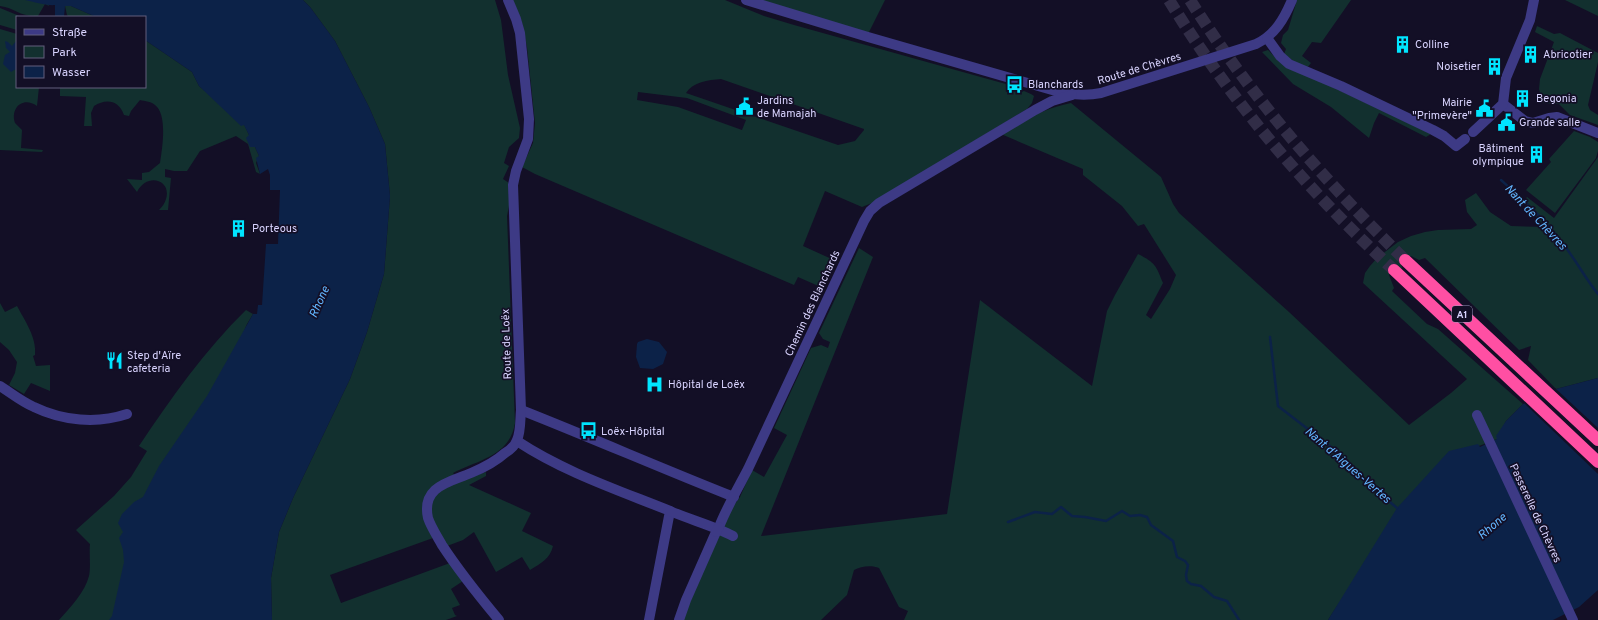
<svg xmlns="http://www.w3.org/2000/svg" width="1598" height="620" font-family="Overpass,sans-serif">
  <rect width="100%" height="100%" fill="#130f26"/>
  <!-- green -->
  <g fill="#12302f" fill-rule="evenodd">
    <path d="M0 0H47L49 6 45 4 38 16C20 17 15 8 0 6Z"/>
    <path d="M303 0H495L501 20 508 75 520 128 519 138 509 147 504 163 509 166 503 179 509 183V206L507 216 515 423C510 456 478 460 453 473L459 481 486 472V476L469 485 531 513 522 531 553 546C550 559 541 563 530 570L522 557 496 572 474 532 463 540 447 546 433 538 330 575 341 603 450 563 463 581 451 589 460 605 452 608 455 615 457 616 446 620H272L271 578 279 532 293 498 350 379 367 332 384 274 390 196 385 144 369 107 335 41 310 7Z"/>
    <path d="M513 0H725L764 16 794 25 1013 86C1019 91 1028 91 1034 96L1032 103 1027 109 872 203 862 207 825 191 803 246 836 261 823 288 798 277 794 285 535 174 522 167 533 143 535 123 527 47 522 23ZM721 79 864 129V130L855 141 838 145 686 93C693 82 708 80 721 79ZM638 92 687 98 746 120 742 130 678 107 637 100Z"/>
    <path d="M756 0H885L868 34Z"/>
    <path d="M1297 0H1351L1321 43 1312 42 1302 56 1311 63 1307 68 1296 63 1284 54 1286 49 1281 43 1283 35 1288 30Z"/>
    <path d="M1565 0H1598V16Z"/>
    <path d="M65 6H71L96 17H69L67 15Z"/>
    <path d="M0 8 22 17H17V30L0 25Z"/>
    <path d="M1537 26 1554 34 1560 33 1598 53V62L1588 105 1590 110 1598 115V125L1570 115 1559 104 1543 103 1539 89 1540 79 1554 42 1535 32Z"/>
    <path d="M0 29 17 34V87H39L37 106C23 96 10 108 15 123L22 130 21 148 43 150 42 152 0 150Z"/>
    <path d="M145 40 192 72 199 86 244 124 249 135 251 147H255L259 156 256 163 260 174 256 172 248 144 236 136 200 151 187 171H174L165 169V177L171 178 168 210H159C162 207 165 203 166 199 172 180 147 172 137 192L127 179 142 180V173L149 172 160 163C162 149 168 115 155 105 152 102 145 101 140 100L131 111 129 116 124 115C119 100 106 98 94 106L91 113 92 126H84L86 97 60 96V87H145Z"/>
    <path d="M1268 50 1280 62 1431 134 1426 137 1379 113 1374 123 1369 138 1331 107 1293 84 1262 52Z"/>
    <path d="M1071 103 1161 177 1173 204 1179 213 1289 312 1409 425 1451 393 1467 379 1363 283 1365 273 1370 266 1377 258 1398 242 1411 236 1425 232 1438 230 1471 229 1477 225 1467 212 1465 200 1476 193 1490 212 1511 226 1545 227 1523 203 1527 197 1554 218 1598 157V378L1556 389 1528 360 1531 346 1519 350 1425 258 1419 260 1411 256H1407L1401 263 1402 268 1400 269 1389 271V275L1394 288 1392 291 1427 324 1438 329 1523 404 1506 421 1497 439 1479 446 1337 606 1328 620H904L908 611 899 607 879 568C872 565 861 566 854 570L847 595 821 620H683L690 600 732 508 740 497 752 470 764 477 787 435 774 428 811 348 821 345 828 348 830 342 823 339 819 333 859 248 873 257 761 536 947 514 980 300 1092 386 1107 311 1115 295 1138 254C1156 263 1156 266 1163 283L1146 315 1151 319 1170 289 1176 275 1144 224 1138 226 1122 206 1083 175V169L1001 134C1023 120 1045 108 1071 103Z"/>
    <path d="M1574 131 1590 137 1598 142V151L1596 158 1555 213 1526 190 1551 162 1549 159Z"/>
    <path d="M0 303 5 312 17 306C25 321 37 338 35 355L33 356 36 366 50 365V391L31 383 24 394 9 385 15 373 17 362 9 350 0 342Z"/>
    <path d="M246 310 253 314 247 324 121 620H59C70 608 85 592 89 576 91 567 89 553 90 544L76 530 114 496 131 477 147 451 139 446C171 398 205 350 246 310Z"/>
  </g>
  <!-- water -->
  <g fill="#0c2248">
    <path d="M25 0H303L310 7 335 41 369 107 385 144 390 196 384 274 367 332 350 379 293 498 279 532 271 578 272 620H109L112 616 124 562 123 550 119 538 123 532 118 523 122 514 134 502 143 497 159 466 207 396 253 314H257L258 305H262L266 244H278L280 190H270V175L268 169 260 174 256 158 259 156 255 147H250L246 138 249 135 244 125 241 126 199 86 192 72 145 40V17H96L71 6H65L64 17H55V5C48 6 34 2 25 0Z"/>
    <path d="M17 40 16 69 11 72 3 64 5 55 10 52 6 48 5 41 8 42 12 46Z"/>
    <path d="M647 339 659 342 667 352 663 364 653 369 640 368 636 357 637 344 638 342Z"/>
    <path d="M1598 378V590L1579 607 1553 620H1328L1397 508 1449 451 1478 444 1480 447 1497 439 1496 436 1506 421 1523 404 1556 389Z"/>
  </g>
  <!-- pier -->
  <path fill="#130f26" d="M1555 388 1598 428V474L1523 402Z"/>
  <g fill="none" stroke-linecap="round" stroke-linejoin="round">
    <!-- stream -->
    <g stroke="#0c2248" stroke-width="2.5">
      <path d="M1501 180C1522 199 1547 221 1563 244 1576 260 1585 278 1598 294"/>
      <path d="M1270 337 1278 406 1335 450 1364 480 1397 508"/>
      <path d="M1008 522 1035 512 1052 514 1061 507 1072 516 1085 517 1106 521 1122 511 1130 516 1140 515 1147 517 1151 525 1173 541 1177 557 1185 561 1188 565 1186 575 1187 581 1191 584 1201 586 1214 597 1227 601 1239 620"/>
    </g>
    <!-- highway-tunnel -->
    <g stroke="#312d47" stroke-width="12" stroke-dasharray="12 6" stroke-linecap="butt">
      <path d="M1169 0C1231 101 1307 190 1394 270"/>
      <path d="M1190 0C1252 98 1322 178 1405 260"/>
    </g>
    <!-- minor -->
    <g stroke="#3d3a85" stroke-width="10">
      <path d="M746 0 868 37 1059 92C1074 95 1086 96 1101 93L1256 44C1275 35 1284 19 1292 0"/>
      <path d="M1267 38 1280 56 1289 64 1341 86 1433 130 1444 136 1456 146 1465 139"/>
      <path d="M1503 104 1525 121 1533 123 1549 118 1557 117 1598 133"/>
      <path d="M1473 132 1503 104 1506 78 1530 20 1534 0"/>
      <path d="M0 386C11 393 22 402 34 407 63 421 97 424 127 414"/>
      <path d="M521 410C592 438 663 469 734 497"/>
      <path d="M1477 415 1573 620"/>
      <path d="M517 441C564 472 618 490 670 511L649 620"/>
      <path d="M670 511C691 520 714 526 733 536"/>
      <path d="M719 527C727 507 738 488 748 469L864 221 870 211 879 203 1035 110 1052 101 1072 95"/>
      <path d="M499 620C479 596 459 571 442 545 437 536 431 527 428 518 421 486 450 482 471 473 483 468 495 462 505 453 510 450 515 446 517 440 521 431 520 420 521 410L513 185 516 171 528 139 529 119 520 33 516 19 508 0"/>
      <path d="M679 620 686 600 716 532"/>
    </g>
    <!-- highway -->
    <g stroke="#ff4fa3" stroke-width="12">
      <path d="M1405 260 1598 440"/>
      <path d="M1394 270 1598 462"/>
    </g>
    <!-- minor-bridge -->
    <path stroke="#3d3a85" stroke-width="10" d="M716 532 719 527"/>
  </g>
  <!-- icons -->
  <defs>
    <symbol id="building-bare" viewBox="-9 -9 18 18"><path d="M-4-6H4V6H1V3H-1V6H-4ZM-2.5-4.3h1.7v1.8h-1.7ZM.8-4.3h1.7v1.8H.8ZM-2.5-1h1.7V.8h-1.7ZM.8-1h1.7V.8H.8Z" fill="#00e5ff" stroke="#130f26" stroke-width="2.5" paint-order="stroke"/></symbol>
    <symbol id="bus-bare" viewBox="-9 -9 18 18"><path d="M-5-6H5V4H4V6H2V4H-2V6H-4V4H-5ZM-3.5-4V0h7V-4ZM-3.5 1.2v1.5H-2V1.2ZM2 1.2v1.5H3.5V1.2Z" fill="#00e5ff" stroke="#130f26" stroke-width="2.5" paint-order="stroke"/></symbol>
    <symbol id="civic-bare" viewBox="-9 -9 18 18"><path d="M-.6-6.5H3V-4.5H.6V-3L4-1V1h2V6H-6V1h2V-1L-.6-3ZM-1.2 2.5V6h2.4V2.5Z" fill="#00e5ff" stroke="#130f26" stroke-width="2.5" paint-order="stroke"/></symbol>
    <symbol id="restaurant-bare" viewBox="-9 -9 18 18"><path d="M-5-6h1v4h1v-4h1v4h1v-4h1v5L-1.5 .5V6h-2V.5L-5-1ZM5-6V6H3V1.5H1.5Q1.5-4 5-6Z" fill="#00e5ff" stroke="#130f26" stroke-width="2.5" paint-order="stroke"/></symbol>
    <symbol id="hospital-bare" viewBox="-9 -9 18 18"><path d="M-5-5h3v3.5h4V-5h3V5h-3V1.5h-4V5h-3Z" fill="#00e5ff" stroke="#130f26" stroke-width="2.5" paint-order="stroke"/></symbol>
  </defs>
  <g fill-rule="evenodd">
    <use href="#building-bare" x="1390" y="32" width="25" height="25"/>
    <use href="#building-bare" x="1518" y="42" width="25" height="25"/>
    <use href="#building-bare" x="1482" y="54" width="25" height="25"/>
    <use href="#bus-bare" x="1002" y="72" width="25" height="25"/>
    <use href="#building-bare" x="1510" y="86" width="25" height="25"/>
    <use href="#civic-bare" x="732" y="94" width="25" height="25"/>
    <use href="#civic-bare" x="1472" y="96" width="25" height="25"/>
    <use href="#civic-bare" x="1494" y="110" width="25" height="25"/>
    <use href="#building-bare" x="1524" y="142" width="25" height="25"/>
    <use href="#building-bare" x="226" y="216" width="25" height="25"/>
    <use href="#restaurant-bare" x="102" y="348" width="25" height="25"/>
    <use href="#hospital-bare" x="642" y="372" width="25" height="25"/>
    <use href="#bus-bare" x="576" y="418" width="25" height="25"/>
  </g>
  <g text-anchor="middle" stroke-width="3.5" stroke-linejoin="round" paint-order="stroke">
    <!-- shield labels -->
    <rect fill="#130f26" stroke="#9e99be" stroke-width="1" x="1452" y="306" width="20" height="16" rx="3"/>
    <g font-size="10" font-weight="bold" fill="#d9d4ff">
      <text x="1462" y="318">A1</text>
    </g>
    <!-- poi labels -->
    <g font-size="11" fill="#d9d4ff" stroke="#130f26" text-anchor="start">
      <text x="1415" y="48">Colline</text>
      <text x="1543" y="58">Abricotier</text>
      <text x="1481" y="70" text-anchor="end">Noisetier</text>
      <text x="1028" y="88">Blanchards</text>
      <text x="1536" y="102">Begonia</text>
      <text x="757" y="104">Jardins<tspan x="757" dy="13">de Mamajah</tspan></text>
      <text x="1472" y="106" text-anchor="end">Mairie<tspan x="1472" dy="13">"Primevère"</tspan></text>
      <text x="1519" y="126">Grande salle</text>
      <text x="1524" y="152" text-anchor="end">Bâtiment<tspan x="1524" dy="13">olympique</tspan></text>
      <text x="252" y="232">Porteous</text>
      <text x="127" y="359">Step d'Aïre<tspan x="127" dy="13">cafeteria</tspan></text>
      <text x="668" y="388">Hôpital de Loëx</text>
      <text x="601" y="435">Loëx-Hôpital</text>
    </g>
    <!-- street labels -->
    <g font-size="11" fill="#d9d4ff" stroke="#130f26">
      <text transform="translate(1139 68) rotate(-17)" y="4">Route de Chèvres</text>
      <text transform="translate(812 303) rotate(-65)" y="4">Chemin des Blanchards</text>
      <text transform="translate(506 344) rotate(-92)" y="4">Route de Loëx</text>
      <text transform="translate(1536 513) rotate(65)" y="4">Passerelle de Chèvres</text>
    </g>
    <!-- water labels -->
    <g font-size="12" font-style="italic" fill="#62b6ff" stroke="#130f26">
      <text transform="translate(1536 217) rotate(47)" y="4">Nant de Chèvres</text>
      <text transform="translate(319 302) rotate(-66)" y="4">Rhone</text>
      <text transform="translate(1348 465) rotate(41)" y="4">Nant d'Aigues-Vertes</text>
      <text transform="translate(1492 526) rotate(-41)" y="4">Rhone</text>
    </g>
  </g>
  <!-- legend -->
  <rect x="16" y="16" width="130" height="72" fill="#130f26" stroke="#625e7d"/>
  <rect x="24" y="29" width="20" height="6" fill="#3d3a85" stroke="#625e7d"/>
  <text x="52" y="36" font-size="12" fill="#d9d4ff">Straße</text>
  <rect x="24" y="46" width="20" height="12" fill="#12302f" stroke="#625e7d"/>
  <text x="52" y="56" font-size="12" fill="#d9d4ff">Park</text>
  <rect x="24" y="66" width="20" height="12" fill="#0c2248" stroke="#625e7d"/>
  <text x="52" y="76" font-size="12" fill="#d9d4ff">Wasser</text>
</svg>
